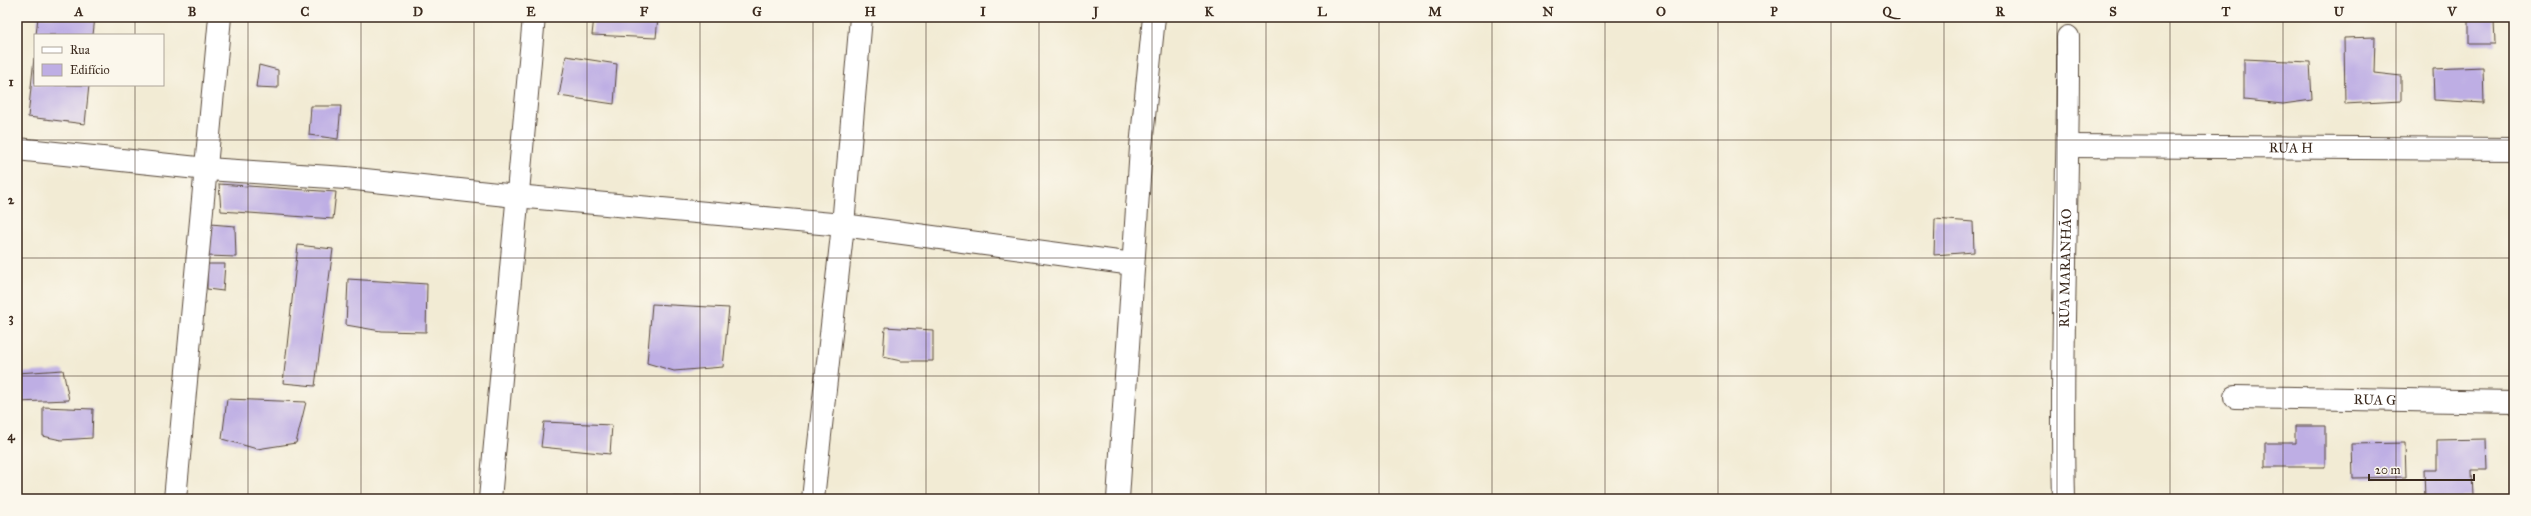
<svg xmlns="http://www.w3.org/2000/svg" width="2531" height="516" font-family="'IM FELL Great Primer',serif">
  <rect width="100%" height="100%" fill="#fbf7ec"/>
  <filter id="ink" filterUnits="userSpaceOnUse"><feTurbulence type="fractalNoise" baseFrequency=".025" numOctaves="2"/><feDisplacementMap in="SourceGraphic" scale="8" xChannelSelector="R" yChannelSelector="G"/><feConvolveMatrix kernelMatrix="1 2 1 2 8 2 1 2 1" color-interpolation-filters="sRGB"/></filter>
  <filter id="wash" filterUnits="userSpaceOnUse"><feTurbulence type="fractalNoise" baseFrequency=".012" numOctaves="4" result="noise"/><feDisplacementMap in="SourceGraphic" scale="16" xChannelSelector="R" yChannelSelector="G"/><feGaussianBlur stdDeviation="0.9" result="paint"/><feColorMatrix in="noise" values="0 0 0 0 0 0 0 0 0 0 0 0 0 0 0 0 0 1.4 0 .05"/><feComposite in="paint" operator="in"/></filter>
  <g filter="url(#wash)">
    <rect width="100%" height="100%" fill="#f2ebd4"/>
    <g id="blocks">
      <!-- building -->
      <g fill="#beaee4">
        <path d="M38 17H95L93 35H36Z"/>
        <path d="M594 17H658L656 38 592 35Z"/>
        <rect x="2345" y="17" width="21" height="2"/>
        <path d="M2469 18 2494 20 2495 44H2469Z"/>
        <path d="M2375 37 2374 73 2401 76V101L2345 104 2344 38Z"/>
        <path d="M566 56 617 64 614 104 559 96Z"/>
        <path d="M34 58 35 85H89L85 124 28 117Z"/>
        <path d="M2244 59 2310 62 2312 100 2283 104 2244 100Z"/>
        <path d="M259 65 278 70V88L256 87Z"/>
        <path d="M2483 67 2484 103 2434 100 2433 69Z"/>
        <path d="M311 106H341L338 139 309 135Z"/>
        <path d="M219 184 336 192 333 219 221 211Z"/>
        <path d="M1935 219 1973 222 1974 252 1934 255Z"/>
        <path d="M210 224 235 226 236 257 207 256Z"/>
        <path d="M298 245 333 249 315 386 283 383Z"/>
        <path d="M207 264H225L223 291 207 289Z"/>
        <path d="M348 279 427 284 426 332 381 331 346 325Z"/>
        <path d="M652 304 729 308 723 367 674 371 647 363Z"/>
        <path d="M885 327 933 330V361H901L883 357Z"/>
        <path d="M63 370 69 400 17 402V373Z"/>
        <path d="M227 399 306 402 296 443 257 449 222 439Z"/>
        <path d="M43 407 93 409 92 438 61 440 43 436Z"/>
        <path d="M544 422 612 425 610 454 541 447Z"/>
        <path d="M2295 426H2325V467H2265V443H2295Z"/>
        <path d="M2486 439 2487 470H2472L2473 497 2425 499 2424 470H2437V440Z"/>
        <path d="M2405 443 2406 477 2353 478 2352 444Z"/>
        <path d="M657 496 699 498V499H656Z"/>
      </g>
    </g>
  </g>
  <g filter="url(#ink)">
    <use href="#blocks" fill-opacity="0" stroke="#564739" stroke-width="1"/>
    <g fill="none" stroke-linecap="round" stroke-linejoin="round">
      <defs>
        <g id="street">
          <path id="s1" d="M2069 146 2514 149"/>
          <path d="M17 149 207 169 346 178 516 196 843 225 1133 264"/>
          <path id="s2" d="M2235 397 2514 402"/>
          <path d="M175 499 220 17"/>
          <path d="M490 499 534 17"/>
          <path d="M813 499 843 225 861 17"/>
          <path d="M1118 499 1141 147 1154 17"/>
          <path id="s3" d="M2064 499C2060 345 2069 191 2068 37"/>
        </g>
      </defs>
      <!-- street casing -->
      <use href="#street" stroke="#564739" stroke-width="24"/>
      <!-- street -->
      <use href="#street" stroke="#fff" stroke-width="22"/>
    </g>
  </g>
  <!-- grid -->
  <path fill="none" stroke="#3b2a1e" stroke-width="1" stroke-opacity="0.55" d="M135 17V35M248 17V499M361 17V499M474 17V499M587 17V499M700 17V499M813 17V499M926 17V499M1039 17V499M1152 17V499M1266 17V499M1379 17V499M1492 17V499M1605 17V499M1718 17V499M1831 17V499M1944 17V499M2057 17V499M2170 17V499M2283 17V499M2396 17V499M135 85V499M17 140H2514M17 258H2514M17 376H2514"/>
  <g text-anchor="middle" stroke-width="4" stroke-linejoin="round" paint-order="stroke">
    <!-- street labels -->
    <g font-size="14" fill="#3b2a1e" stroke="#fbf7ec">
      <text dy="5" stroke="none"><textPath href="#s1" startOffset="222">RUA H</textPath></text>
      <text dy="5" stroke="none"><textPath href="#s3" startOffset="231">RUA MARANHÃO</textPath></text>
      <text dy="5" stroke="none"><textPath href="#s2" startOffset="140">RUA G</textPath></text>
    </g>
  </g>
  <!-- margin -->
  <rect width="2531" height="516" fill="none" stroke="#fbf7ec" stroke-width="44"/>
  <!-- legend -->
  <rect x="34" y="34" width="130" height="52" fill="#fbf7ec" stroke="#aea59a"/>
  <rect x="42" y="47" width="20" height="6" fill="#ffffff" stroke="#aea59a"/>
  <text x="70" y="54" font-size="12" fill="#3b2a1e">Rua</text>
  <rect x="42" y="64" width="20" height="12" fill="#beaee4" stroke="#aea59a"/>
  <text x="70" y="74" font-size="12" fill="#3b2a1e">Edifício</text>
  <!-- scale -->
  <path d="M2369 474v6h105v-6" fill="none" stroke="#3b2a1e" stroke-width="2"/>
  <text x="2375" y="474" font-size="12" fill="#3b2a1e" stroke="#fbf7ec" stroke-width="3" paint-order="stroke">20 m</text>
  <rect x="22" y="22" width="2487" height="472" fill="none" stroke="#3b2a1e" stroke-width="1.5"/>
  <g font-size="13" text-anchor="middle" font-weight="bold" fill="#3b2a1e">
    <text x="79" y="16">A</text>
    <text x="192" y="16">B</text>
    <text x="305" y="16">C</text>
    <text x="418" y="16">D</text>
    <text x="531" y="16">E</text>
    <text x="644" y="16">F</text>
    <text x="757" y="16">G</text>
    <text x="870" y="16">H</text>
    <text x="983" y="16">I</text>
    <text x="1096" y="16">J</text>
    <text x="1209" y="16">K</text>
    <text x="1322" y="16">L</text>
    <text x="1435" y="16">M</text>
    <text x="1548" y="16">N</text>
    <text x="1661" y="16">O</text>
    <text x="1774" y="16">P</text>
    <text x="1887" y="16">Q</text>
    <text x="2000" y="16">R</text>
    <text x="2113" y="16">S</text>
    <text x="2226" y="16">T</text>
    <text x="2339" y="16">U</text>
    <text x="2452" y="16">V</text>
    <text x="11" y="86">1</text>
    <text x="11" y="204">2</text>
    <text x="11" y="322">3</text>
    <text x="11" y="440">4</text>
  </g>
</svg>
